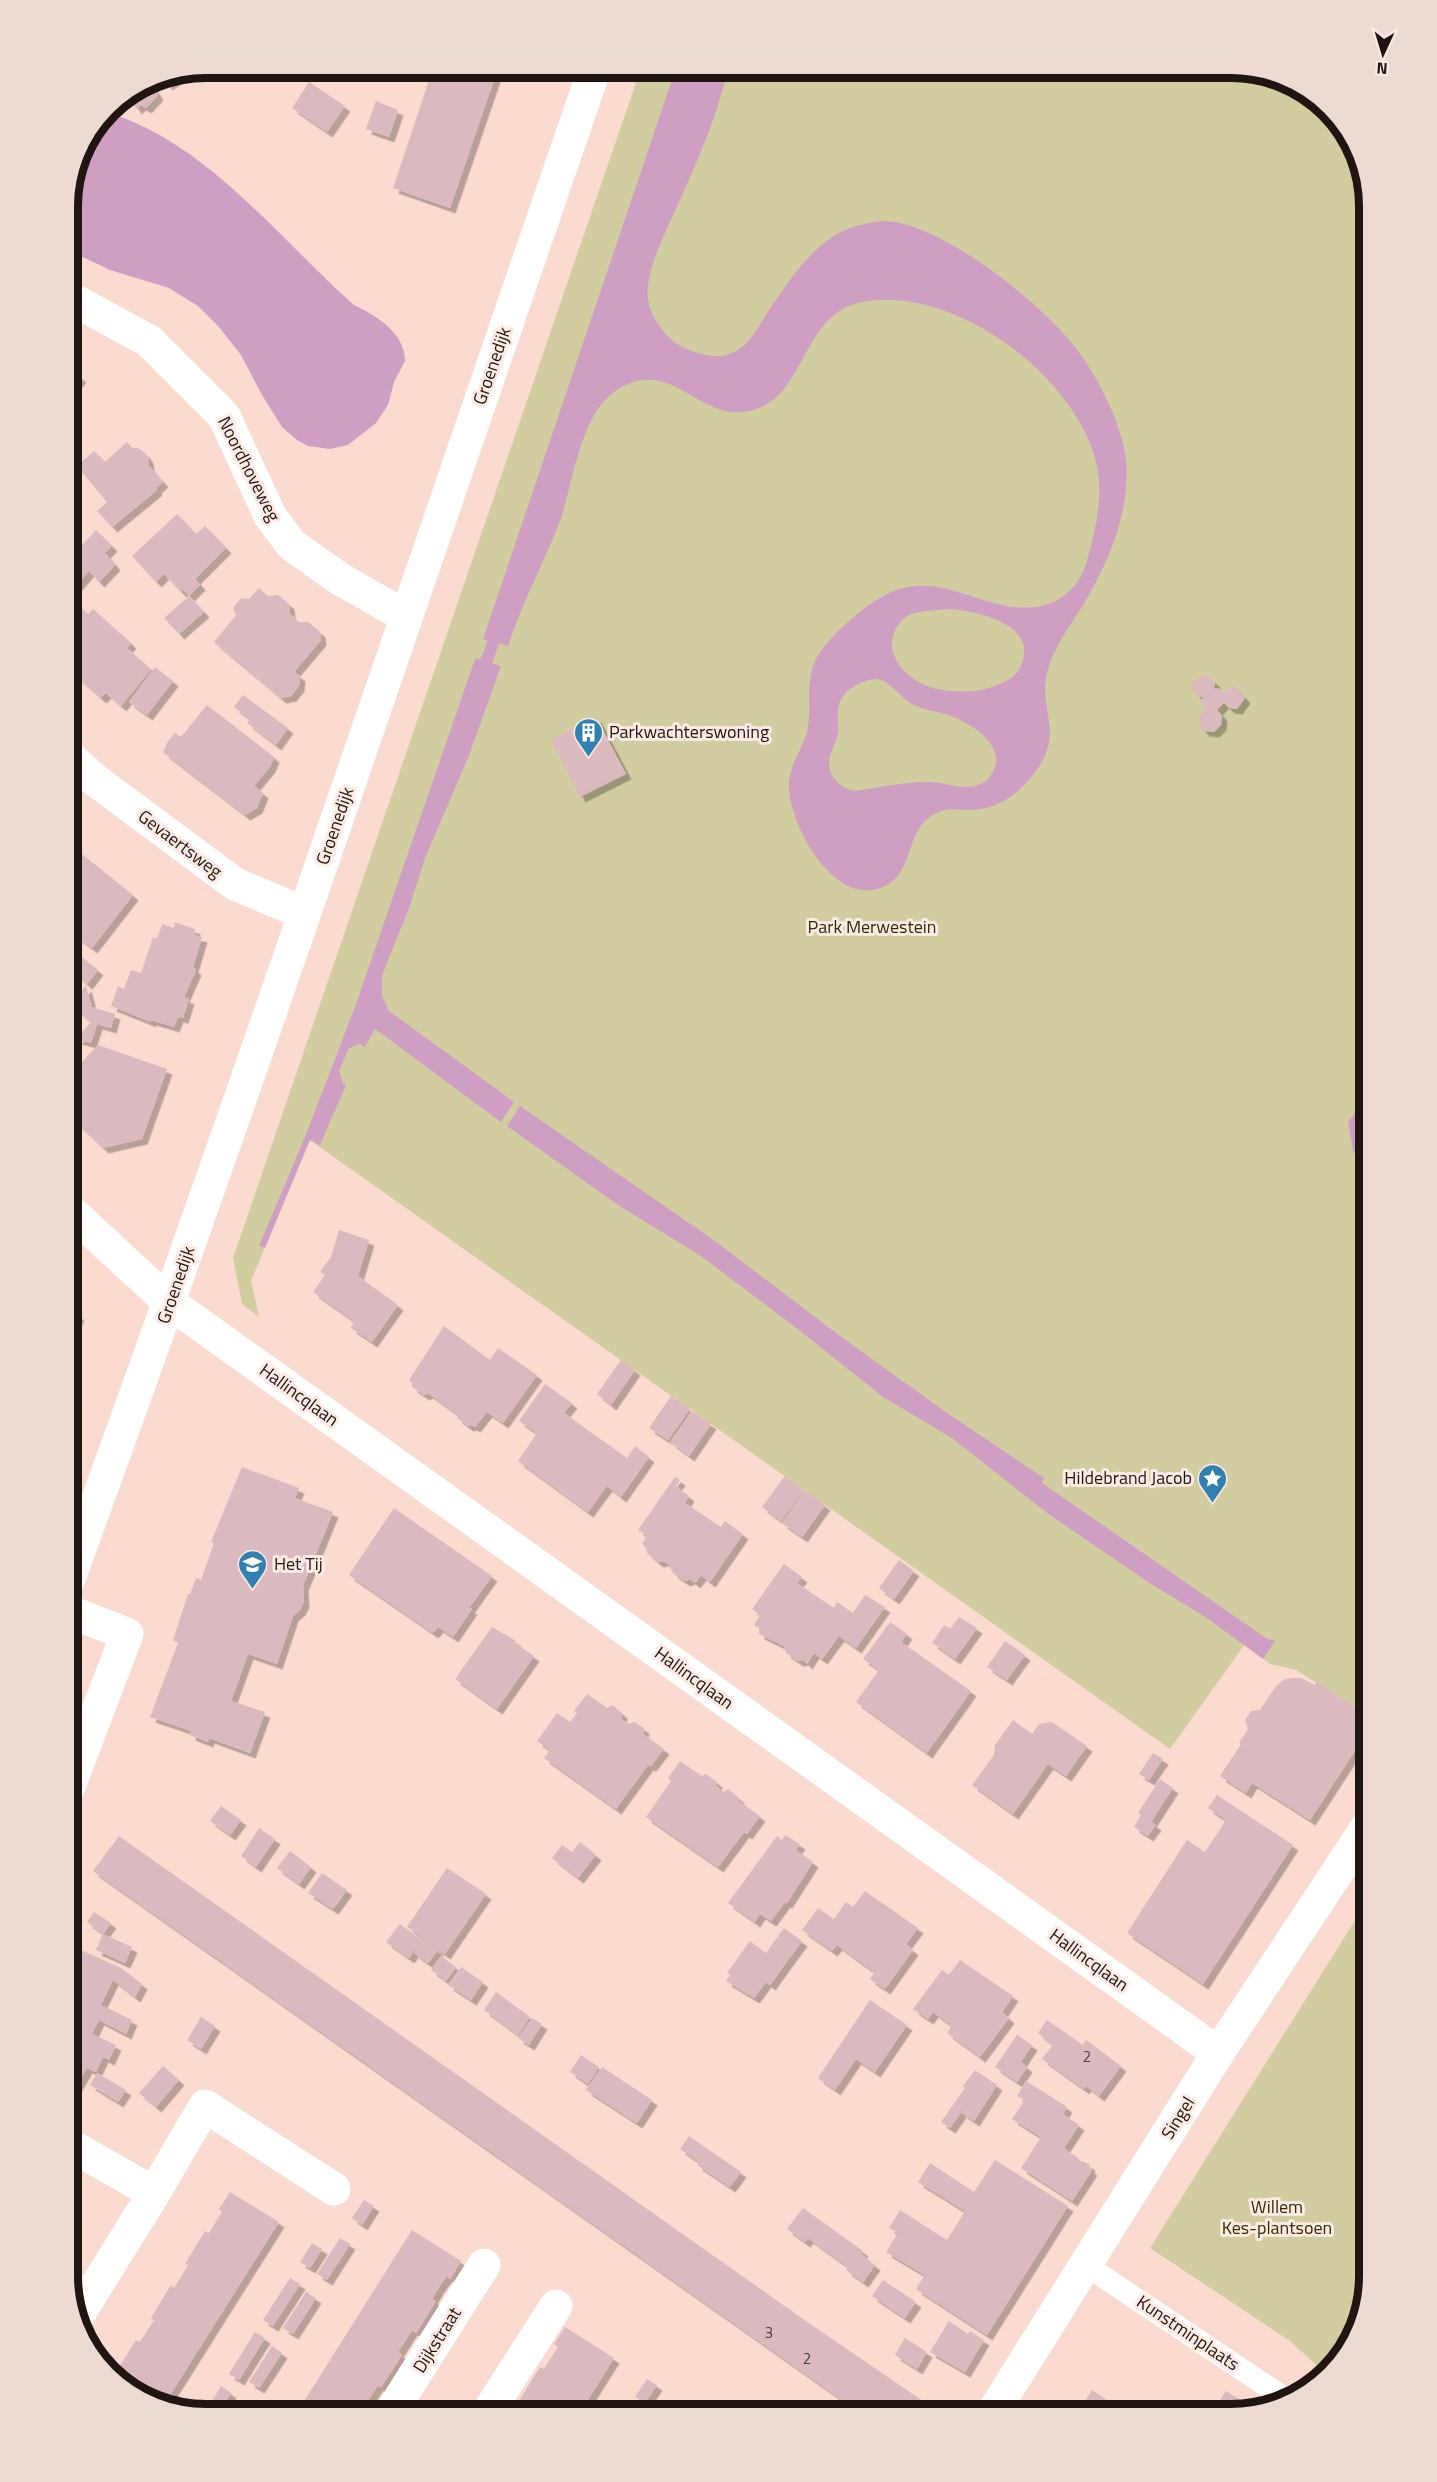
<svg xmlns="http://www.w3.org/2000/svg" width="1437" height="2482" font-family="'Titillium Web',sans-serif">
  <defs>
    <filter id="shadow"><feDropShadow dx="5.5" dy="5.5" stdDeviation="0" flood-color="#0004"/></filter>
  </defs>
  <rect width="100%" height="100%" fill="#fbdad0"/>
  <!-- green -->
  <g fill="#d1cda1">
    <path d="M641 68H1240L1308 91 1355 145 1369 206V1728L1363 1723 1368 1716 1296 1670 1270 1664 1245 1644 1170 1749 307 1138 260 1246 265 1248 251 1280 259 1317 242 1304 233 1258Z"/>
    <path d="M1369 1898V2276L1346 2353 1324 2372 1290 2341 1150 2248Z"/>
  </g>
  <!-- water -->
  <g fill="#cf9fc3" fill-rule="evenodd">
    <path d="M676 68H728C718 114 700 155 681 198 670 223 651 258 648 285 646 301 651 315 661 328 671 342 682 348 698 353 715 358 727 358 742 347 753 338 761 322 769 310 791 278 817 237 856 226 863 224 879 221 886 221 943 224 1041 303 1075 347 1097 375 1122 424 1126 459 1131 510 1109 562 1083 605 1070 626 1053 648 1047 673 1038 712 1067 734 1032 776 1015 797 994 811 966 810 952 810 950 807 936 813 904 829 916 870 885 886 836 910 792 829 789 790 787 768 801 752 807 732 812 712 806 690 812 670 817 651 834 635 848 622 867 605 890 588 915 586 961 582 1004 621 1051 603 1071 595 1083 578 1088 557 1096 528 1103 496 1097 466 1078 377 954 284 862 302 798 314 808 405 743 412 697 418 668 354 614 392 581 415 573 481 561 518 545 561 522 602 508 646L483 639ZM952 609C980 612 1039 625 1021 666 1016 678 1003 683 992 687 975 693 955 692 937 689 912 684 882 658 895 630 899 623 904 617 911 614 924 610 939 610 952 609ZM875 679C891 680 899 697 912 704 925 711 938 711 951 716 969 723 998 740 996 762 995 771 989 780 981 784 968 790 953 785 940 783 916 779 879 788 854 791 839 788 825 773 830 756 832 749 836 742 838 734 839 726 837 718 838 710 841 690 858 682 875 679Z"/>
    <path d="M105 112C205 140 279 239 354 305 377 316 405 333 405 361L394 382 388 405 376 423 348 445 330 449 308 446 297 440 282 427 262 395 241 355 219 327 198 306 169 288 110 270 68 250V197L82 145Z"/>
    <path d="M477 658 501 666 468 758 425 858 410 906 382 975V996L389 1011 514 1102 501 1122 375 1029 365 1047 360 1044 349 1048 339 1071 343 1083 346 1085 320 1145 310 1140 265 1248 259 1246 305 1137 355 1007 475 659Z"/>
    <path d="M520 1106 715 1241 840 1336 947 1413 1044 1478 1042 1483 1266 1638 1275 1641 1263 1659 1207 1618 1151 1584 1047 1513 952 1438 883 1397 799 1330 701 1256 618 1205 507 1126Z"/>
    <path d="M1369 1107V1174L1353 1151 1348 1122 1358 1109Z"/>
  </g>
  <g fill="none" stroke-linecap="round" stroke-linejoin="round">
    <!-- stream -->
    <path stroke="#cf9fc3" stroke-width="12" d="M481 676 493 643"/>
  </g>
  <!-- building -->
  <g fill="#dbbabf" filter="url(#shadow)">
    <path d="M433 68 461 78 464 68H498L450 208 393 188Z"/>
    <path d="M199 69 187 77 182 75 167 85 161 76Z"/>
    <path d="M149 81 158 95 146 108 141 105 136 109 128 95Z"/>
    <path d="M309 82 345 106 327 132 292 108Z"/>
    <path d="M376 101 398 110 389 137 366 129Z"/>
    <path d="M68 368 81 377 68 394Z"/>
    <path d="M127 442 132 448H138L144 452 148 458 149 466 163 482 156 488 157 490 112 527 97 511 107 502 77 466 94 451 105 462Z"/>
    <path d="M177 514 196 534 205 526 226 548 195 579 200 585 189 596 204 612 179 634 164 618 189 596 183 590 181 592 164 574 156 582 132 556Z"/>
    <path d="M96 530 112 546 105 553 115 565 99 582 89 571 77 585 68 577V560Z"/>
    <path d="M259 588 268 596 278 595 289 604 290 614 299 622H308L320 632 321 640 294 672 300 676 299 686 291 696 281 698 214 642 236 615 233 608 241 598 249 599Z"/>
    <path d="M75 603 88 614 93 609 131 643 127 648 151 669 121 706 106 693 101 698 68 669V611Z"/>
    <path d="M155 667 173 681 147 715 129 702Z"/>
    <path d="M1206 675 1215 682 1214 689 1219 688 1222 693 1234 686 1245 698 1237 709 1229 708 1224 703 1217 710 1222 716 1221 725 1214 732 1204 731 1199 725 1200 715 1205 710 1202 705 1203 697H1199L1192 689V681Z"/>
    <path d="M243 695 288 728 276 745 247 723 250 719 234 707Z"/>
    <path d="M207 705 274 757 270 767 254 786 263 793 257 808 245 815 163 752 168 741 175 733 181 737Z"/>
    <path d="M596 717 626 774 580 797 551 740Z"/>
    <path d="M68 843 133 895 92 948 76 936 81 930 68 920Z"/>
    <path d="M175 922 195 929 194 935 202 937 193 967 196 970 184 997 189 999 183 1018 178 1017 174 1027 151 1020V1022L111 1006 118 986 124 989 131 970 141 973 153 937 157 939 162 924 174 928Z"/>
    <path d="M83 958 98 970 87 984 68 968 75 959Z"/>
    <path d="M86 986 92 1007 115 1014 111 1028 97 1024 91 1043 76 1039 91 1022 69 1003Z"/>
    <path d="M98 1045 167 1069 142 1139 103 1148 68 1115V1077Z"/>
    <path d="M339 1230 369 1240 358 1276 398 1305 372 1342 351 1328 354 1321 313 1292 325 1275 320 1272 331 1257Z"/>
    <path d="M68 1309 79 1315 68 1344Z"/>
    <path d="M444 1326 490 1360 498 1348 537 1375 503 1423 487 1412 475 1427 472 1425 468 1426 457 1418V1414L428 1393 424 1395 412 1387V1383L409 1380Z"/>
    <path d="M621 1360 635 1370 611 1405 597 1394Z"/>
    <path d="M545 1384 572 1403 564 1413 627 1458 635 1446 649 1457 621 1497 607 1486 588 1512 518 1461 537 1433 519 1421Z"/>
    <path d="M671 1396 690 1409 668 1440 649 1428Z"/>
    <path d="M692 1411 711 1424 689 1456 670 1442Z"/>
    <path d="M242 1467 299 1488 295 1498 333 1512 303 1586 304 1602 300 1610 293 1616 277 1664 248 1654 231 1701 265 1712 250 1753 209 1738 208 1742 190 1735 191 1731 150 1717 178 1643 173 1640 188 1594H190L196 1578 201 1580 214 1543 211 1542Z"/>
    <path d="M785 1476 804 1490 781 1521 762 1507Z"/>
    <path d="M675 1477 680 1480 676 1486 689 1496 685 1503 721 1527 725 1521 743 1534 710 1582 701 1575 695 1583 690 1579 685 1581 673 1573 668 1564 663 1561 658 1562 647 1553 646 1548 642 1544 647 1536 638 1530Z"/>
    <path d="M805 1490 825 1505 802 1537 782 1523Z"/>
    <path d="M394 1508 492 1576 469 1608 472 1609 453 1637 438 1627 433 1633 349 1575Z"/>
    <path d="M899 1560 914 1571 894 1599 879 1588Z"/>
    <path d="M784 1564 802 1577 797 1583 834 1608 837 1602 853 1613 865 1595 885 1607 856 1648 839 1636 822 1659 814 1653 807 1664 803 1660 798 1661 786 1653 784 1646 759 1634V1628L754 1625 760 1615 752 1609Z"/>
    <path d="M959 1617 977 1628 955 1659 932 1643 944 1625 950 1629Z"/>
    <path d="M890 1622 907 1634 901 1642 971 1691 927 1753 856 1702 879 1670 863 1659Z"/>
    <path d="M492 1627 516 1641 515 1643 534 1656 497 1709 455 1679Z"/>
    <path d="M1005 1641 1025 1655 1007 1680 987 1667Z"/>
    <path d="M1293 1678H1301L1315 1685 1317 1682 1368 1716 1363 1723 1369 1729 1310 1820 1252 1783 1246 1793 1220 1776 1241 1744 1239 1743 1248 1729 1245 1720 1251 1711 1260 1710 1276 1686 1285 1679Z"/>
    <path d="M587 1694 607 1708 612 1705 622 1713 621 1719 629 1724 634 1722 644 1728 643 1734 664 1749 651 1766 648 1765 616 1809 544 1758 550 1750 537 1741 557 1713 570 1722 577 1713 574 1711Z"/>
    <path d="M1013 1720 1032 1734 1039 1724 1052 1722 1087 1746 1066 1776 1048 1764 1013 1814 972 1785 994 1755 995 1745Z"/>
    <path d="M1153 1753 1163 1759 1149 1780 1139 1774Z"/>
    <path d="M680 1761 702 1776 706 1774 717 1782 716 1786 724 1792 728 1789 739 1798V1801L760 1816 747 1834 744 1832 718 1867 646 1817 671 1781 668 1778Z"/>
    <path d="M1160 1779 1173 1788 1151 1822 1156 1825 1148 1836 1134 1827 1141 1815 1138 1813Z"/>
    <path d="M1217 1795 1293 1845 1203 1984 1127 1933 1187 1840 1205 1852 1226 1820 1208 1808Z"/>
    <path d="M221 1806 241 1820 230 1835 210 1821Z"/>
    <path d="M259 1828 275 1839 256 1867 241 1856Z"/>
    <path d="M785 1835 800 1844 796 1850 813 1862 787 1903 785 1902 771 1921 760 1914 755 1922 728 1903 777 1836 782 1840Z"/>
    <path d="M119 1836 803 2319 939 2412 937 2414H862L93 1871Z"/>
    <path d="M580 1842 596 1855 578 1878 552 1858 562 1845 572 1852Z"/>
    <path d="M290 1851 311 1867 299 1884 277 1868Z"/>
    <path d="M447 1868 486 1894 445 1954 407 1927Z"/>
    <path d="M322 1873 347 1890 333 1909 308 1893Z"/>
    <path d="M865 1891 918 1928 906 1944 913 1950 885 1989 870 1979 875 1972 856 1959 837 1945 832 1951 802 1930 818 1908 834 1919 846 1902 853 1907Z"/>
    <path d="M94 1912 111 1923 103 1934 87 1922Z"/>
    <path d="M400 1924 422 1940 409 1958 386 1942Z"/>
    <path d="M784 1928 802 1941 770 1985 766 1982 754 1998 726 1981 730 1975 727 1973 750 1941 766 1953Z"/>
    <path d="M103 1934 132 1947 125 1963 96 1950Z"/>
    <path d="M423 1940 438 1950 428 1963 414 1953Z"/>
    <path d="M74 1947 121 1968 142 1984 135 1997 113 1980 101 2005 132 2020 126 2034 99 2020 92 2034 116 2045 109 2060 103 2057 96 2072 87 2068 68 2101V2055L76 2060 82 2047 68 2040V1961Z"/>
    <path d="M441 1956 456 1967 446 1981 431 1970Z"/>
    <path d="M960 1960 1013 1996 1002 2012 1009 2018 980 2057 947 2033 952 2026 933 2012 928 2019 913 2009 942 1970 949 1975Z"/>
    <path d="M461 1967 483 1982 471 2000 448 1985Z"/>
    <path d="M496 1992 530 2017 518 2035 484 2010Z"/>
    <path d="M870 2000 907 2025 875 2072 856 2059 835 2090 818 2078Z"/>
    <path d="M201 2017 215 2026 201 2049 187 2040Z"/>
    <path d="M532 2018 542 2024 529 2045 518 2038Z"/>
    <path d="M1047 2020 1083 2045 1086 2040 1121 2066 1099 2096 1086 2086 1084 2089 1042 2059 1053 2045 1038 2033Z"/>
    <path d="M1017 2035 1032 2045 1021 2062 1027 2067 1017 2082 995 2067Z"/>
    <path d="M581 2055 599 2067 588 2084 570 2072Z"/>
    <path d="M163 2066 179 2080 156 2107 139 2093Z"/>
    <path d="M602 2067 652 2100 637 2123 586 2090Z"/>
    <path d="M975 2070 997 2085 974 2121 962 2113 974 2094 950 2128 941 2122 965 2088 963 2086Z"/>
    <path d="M97 2073 126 2090 118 2102 90 2085Z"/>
    <path d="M1026 2081 1067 2107 1063 2114 1079 2125 1064 2148 1079 2159V2162L1082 2161 1090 2165 1089 2168 1092 2170 1072 2201 1021 2168 1041 2137 1012 2119 1025 2100 1017 2096Z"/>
    <path d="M689 2136 741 2172 730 2187 697 2165 699 2162 680 2149Z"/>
    <path d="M995 2160 1068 2206 987 2335 916 2289 925 2275 886 2252 898 2233 889 2228 900 2210 947 2240 965 2211 918 2182 930 2163 974 2192Z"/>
    <path d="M230 2192 279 2222 165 2403 129 2391 117 2378 120 2374 116 2372 136 2340 140 2342 154 2320 151 2318 171 2285 174 2288 181 2277 188 2265 185 2264 205 2231 209 2233 222 2212 219 2209Z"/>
    <path d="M364 2200 374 2206 362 2225 352 2218Z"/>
    <path d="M803 2208 863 2251 861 2254 875 2265 863 2282 846 2270 848 2267 808 2238 805 2242 787 2229Z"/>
    <path d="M412 2230 461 2261 450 2279 447 2276 439 2287 432 2299 436 2301 416 2333 412 2330 398 2352 402 2355 381 2387 378 2385 364 2407 368 2409 364 2414H296Z"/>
    <path d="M340 2238 350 2244 327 2280 317 2274Z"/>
    <path d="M312 2243 322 2249 310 2268 300 2262Z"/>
    <path d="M290 2278 300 2284 273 2326 263 2320Z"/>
    <path d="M883 2280 916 2302 905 2318 872 2296Z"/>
    <path d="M306 2292 316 2298 293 2334 283 2328Z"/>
    <path d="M949 2321 968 2334 970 2331 984 2340 965 2372 930 2352Z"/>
    <path d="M565 2327 614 2358 579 2414H515L524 2401 520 2399 540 2367 544 2369 558 2347 554 2344Z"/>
    <path d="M255 2332 265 2338 239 2380 229 2374Z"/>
    <path d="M905 2338 927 2352 917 2369 895 2355Z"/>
    <path d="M272 2346 282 2353 259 2388 249 2382Z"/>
    <path d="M647 2379 657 2385 645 2403 635 2397Z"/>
    <path d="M221 2386 231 2393 218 2414H204Z"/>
    <path d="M1092 2390 1113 2404 1112 2406 1125 2414H1069L1075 2407 1082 2406Z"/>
    <path d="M1226 2391 1255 2409 1231 2414H1211Z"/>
    <path d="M238 2401 248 2407 243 2414H229Z"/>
  </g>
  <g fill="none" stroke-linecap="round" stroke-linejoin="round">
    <!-- lane -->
    <path stroke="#fff" stroke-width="22" d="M1087 2266 1289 2401"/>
    <!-- street -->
    <g stroke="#fff" stroke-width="33">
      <path d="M68 297 149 341 224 416 270 516 292 545 340 579 405 616"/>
      <path d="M68 756 95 780 235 884 304 913"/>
      <path d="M68 1209 170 1303 1218 2053"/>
      <path d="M68 1581C252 1079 420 573 595 68"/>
      <path d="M68 1789 127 1634 68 1611"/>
      <path d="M68 2144 154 2193 77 2317"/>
      <path d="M154 2193 205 2106 334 2189"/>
      <path d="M390 2414 484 2265"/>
      <path d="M487 2414 556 2306"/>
      <path d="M992 2414 1218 2053 1369 1824"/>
    </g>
  </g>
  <!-- icons -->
  <defs>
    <symbol id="building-pin" viewBox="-11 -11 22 30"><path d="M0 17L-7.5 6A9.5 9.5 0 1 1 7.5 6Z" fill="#3080b1" stroke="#ffebe4"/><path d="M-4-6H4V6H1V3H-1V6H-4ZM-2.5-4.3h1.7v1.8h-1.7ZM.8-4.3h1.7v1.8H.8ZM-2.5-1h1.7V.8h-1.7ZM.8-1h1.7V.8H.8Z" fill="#fff"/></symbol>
    <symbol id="sight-pin" viewBox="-11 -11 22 30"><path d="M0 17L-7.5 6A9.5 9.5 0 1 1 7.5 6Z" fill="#3080b1" stroke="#ffebe4"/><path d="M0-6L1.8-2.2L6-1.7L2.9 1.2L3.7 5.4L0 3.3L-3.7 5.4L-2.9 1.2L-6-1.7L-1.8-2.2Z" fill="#fff"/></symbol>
    <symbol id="school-pin" viewBox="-11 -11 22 30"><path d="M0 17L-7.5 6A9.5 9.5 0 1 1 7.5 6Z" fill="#3080b1" stroke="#ffebe4"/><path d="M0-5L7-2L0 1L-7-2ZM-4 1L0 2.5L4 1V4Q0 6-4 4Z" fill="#fff"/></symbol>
  </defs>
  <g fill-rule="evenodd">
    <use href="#building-pin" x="572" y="716" width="33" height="45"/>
    <use href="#sight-pin" x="1196" y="1462" width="33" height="45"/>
    <use href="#school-pin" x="236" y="1548" width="33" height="45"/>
  </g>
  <g text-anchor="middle" stroke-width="6" stroke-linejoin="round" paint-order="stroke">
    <!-- number labels -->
    <g font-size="15" fill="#4f3e3c">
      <text x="1087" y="2062">2</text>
      <text x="769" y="2338">3</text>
      <text x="807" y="2364">2</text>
    </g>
    <!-- street labels -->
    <g font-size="18" fill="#201511" stroke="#ffebe4">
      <text transform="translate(492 366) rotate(-71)" y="6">Groenedijk</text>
      <text transform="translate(249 469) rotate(63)" y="6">Noordhoveweg</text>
      <text transform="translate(335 826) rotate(-71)" y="6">Groenedijk</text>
      <text transform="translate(180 844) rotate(37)" y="6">Gevaertsweg</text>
      <text transform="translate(176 1285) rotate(-71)" y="6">Groenedijk</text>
      <text transform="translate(299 1395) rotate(36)" y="6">Hallincqlaan</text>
      <text transform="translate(694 1678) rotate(36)" y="6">Hallincqlaan</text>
      <text transform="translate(1089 1960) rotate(36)" y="6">Hallincqlaan</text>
      <text transform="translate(1178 2118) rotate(-58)" y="6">Singel</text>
      <text transform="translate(1188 2333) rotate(34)" y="6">Kunstminplaats</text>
      <text transform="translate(437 2340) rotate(-58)" y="6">Dijkstraat</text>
    </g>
    <!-- poi labels -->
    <g font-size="18" fill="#201511" stroke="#ffebe4" text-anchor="start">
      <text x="609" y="738">Parkwachterswoning</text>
      <text x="1192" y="1484" text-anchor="end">Hildebrand Jacob</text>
      <text x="274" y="1570">Het Tij</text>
    </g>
    <!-- park labels -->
    <g font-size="18" fill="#332d00" stroke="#ffebe4">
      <text x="872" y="933">Park Merwestein</text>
      <text x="1277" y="2213">Willem<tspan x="1277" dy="21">Kes-plantsoen</tspan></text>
    </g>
  </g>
  <!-- crop -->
  <path d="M0 0H1437V2482H0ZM206 78H1231A128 128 0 0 1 1359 206V2276A128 128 0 0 1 1231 2404H206A128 128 0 0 1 78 2276V206A128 128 0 0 1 206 78Z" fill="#eddad3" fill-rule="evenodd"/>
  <path fill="none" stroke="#201511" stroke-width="8" d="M206 78H1231A128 128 0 0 1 1359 206V2276A128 128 0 0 1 1231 2404H206A128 128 0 0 1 78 2276V206A128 128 0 0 1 206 78Z"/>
  <!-- north arrow -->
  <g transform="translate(1383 54) rotate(184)" stroke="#ffebe4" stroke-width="4.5" paint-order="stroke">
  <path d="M0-4.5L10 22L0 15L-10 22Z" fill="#201511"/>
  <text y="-9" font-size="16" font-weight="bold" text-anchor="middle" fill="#201511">N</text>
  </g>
</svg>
